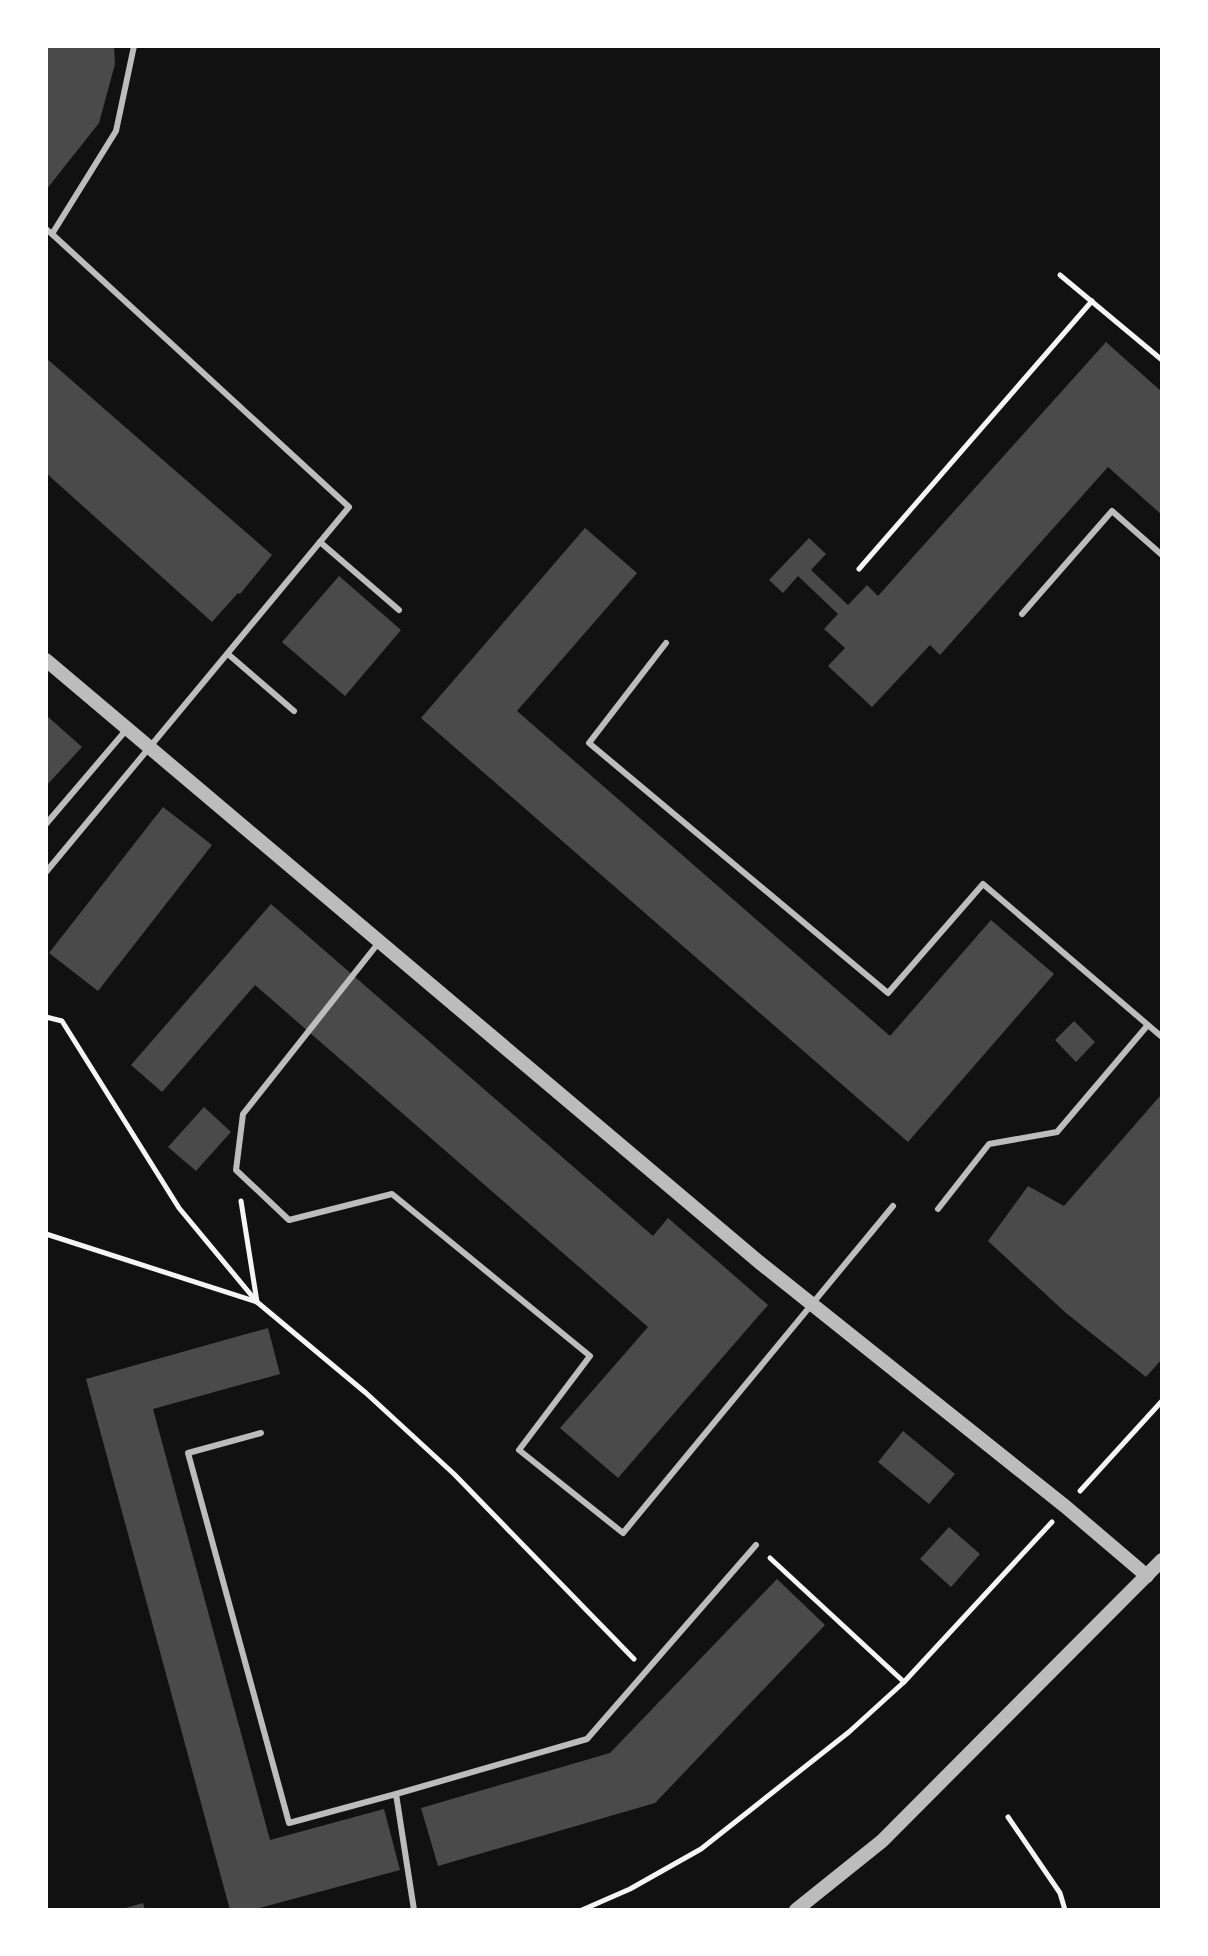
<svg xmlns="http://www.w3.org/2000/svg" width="1208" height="1956" font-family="'Nunito Sans',sans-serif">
  <rect width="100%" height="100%" fill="#111"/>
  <!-- building -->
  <g fill="#4a4a4a">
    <path d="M46 46H114L115 64 99 123 46 190Z"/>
    <path d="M1106 342 1162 392V515L1108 467 940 655 930 645 872 707 828 666 845 648 824 629 838 614 798 576 783 593 769 580 809 538 826 554 811 570 848 605 867 585 878 596Z"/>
    <path d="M46 358 272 555 240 594 238 593 212 622 46 473Z"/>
    <path d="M585 528 637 573 517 711 890 1036 991 920 1054 974 908 1142 421 718Z"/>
    <path d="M339 576 401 630 345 696 282 642Z"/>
    <path d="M46 715 82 747 46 786Z"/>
    <path d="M163 807 212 845 98 991 49 953Z"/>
    <path d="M271 904 653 1236 668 1218 768 1305 618 1478 560 1428 648 1327 255 985 162 1092 131 1065Z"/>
    <path d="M1074 1021 1095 1042 1076 1062 1055 1040Z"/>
    <path d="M1160 1096 1162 1098V1359L1146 1377 1066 1313 988 1241 1028 1186 1064 1206Z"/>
    <path d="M204 1107 231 1132 196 1171 168 1147Z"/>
    <path d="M268 1328 280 1374 153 1409 270 1840 384 1809 400 1870 252 1910H230L86 1379Z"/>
    <path d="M903 1431 955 1474 929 1504 878 1462Z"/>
    <path d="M949 1527 980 1554 951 1587 920 1559Z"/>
    <path d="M777 1579 825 1625 655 1803 438 1866 421 1808 610 1753Z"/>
    <path d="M143 1903 145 1910H123L122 1909Z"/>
  </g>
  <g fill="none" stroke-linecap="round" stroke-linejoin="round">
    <!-- path -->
    <g stroke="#f5f5f5" stroke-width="5">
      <path d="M1060 275 1162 360"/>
      <path d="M859 569 1092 301"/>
      <path d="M46 1017 62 1021 179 1208 257 1302 366 1393 454 1474 634 1659"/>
      <path d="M46 1234 257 1302 241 1201"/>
      <path d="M1080 1491 1162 1401"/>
      <path d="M770 1558 904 1682"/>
      <path d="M1008 1817 1060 1893 1065 1910"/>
      <path d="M582 1910 630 1889 701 1849 849 1732 904 1682 1052 1522"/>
    </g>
    <!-- service -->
    <g stroke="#bcbcbc" stroke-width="6">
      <path d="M46 229 52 234 116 131 134 46"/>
      <path d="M320 542 399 610"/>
      <path d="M1022 614 1112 511 1162 555"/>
      <path d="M666 643 589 743 888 993 983 884 1162 1037"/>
      <path d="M228 654 294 711"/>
      <path d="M46 824 127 729"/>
      <path d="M46 872 349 507 52 234"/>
      <path d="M380 941 243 1114 236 1170 289 1220 392 1194 590 1356 519 1450 623 1533 893 1206"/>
      <path d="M938 1209 989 1144 1057 1132 1147 1026"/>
      <path d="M261 1433 188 1453 289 1823 396 1794 414 1910"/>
      <path d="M396 1794 587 1739 756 1545"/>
    </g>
    <!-- tertiary -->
    <g stroke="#bcbcbc" stroke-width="14">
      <path d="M46 660 759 1262 1066 1507 1147 1576"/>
      <path d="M796 1910 882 1841 1162 1560"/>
    </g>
  </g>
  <!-- border -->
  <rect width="1208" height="1956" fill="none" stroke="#ffffff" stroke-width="96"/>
</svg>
